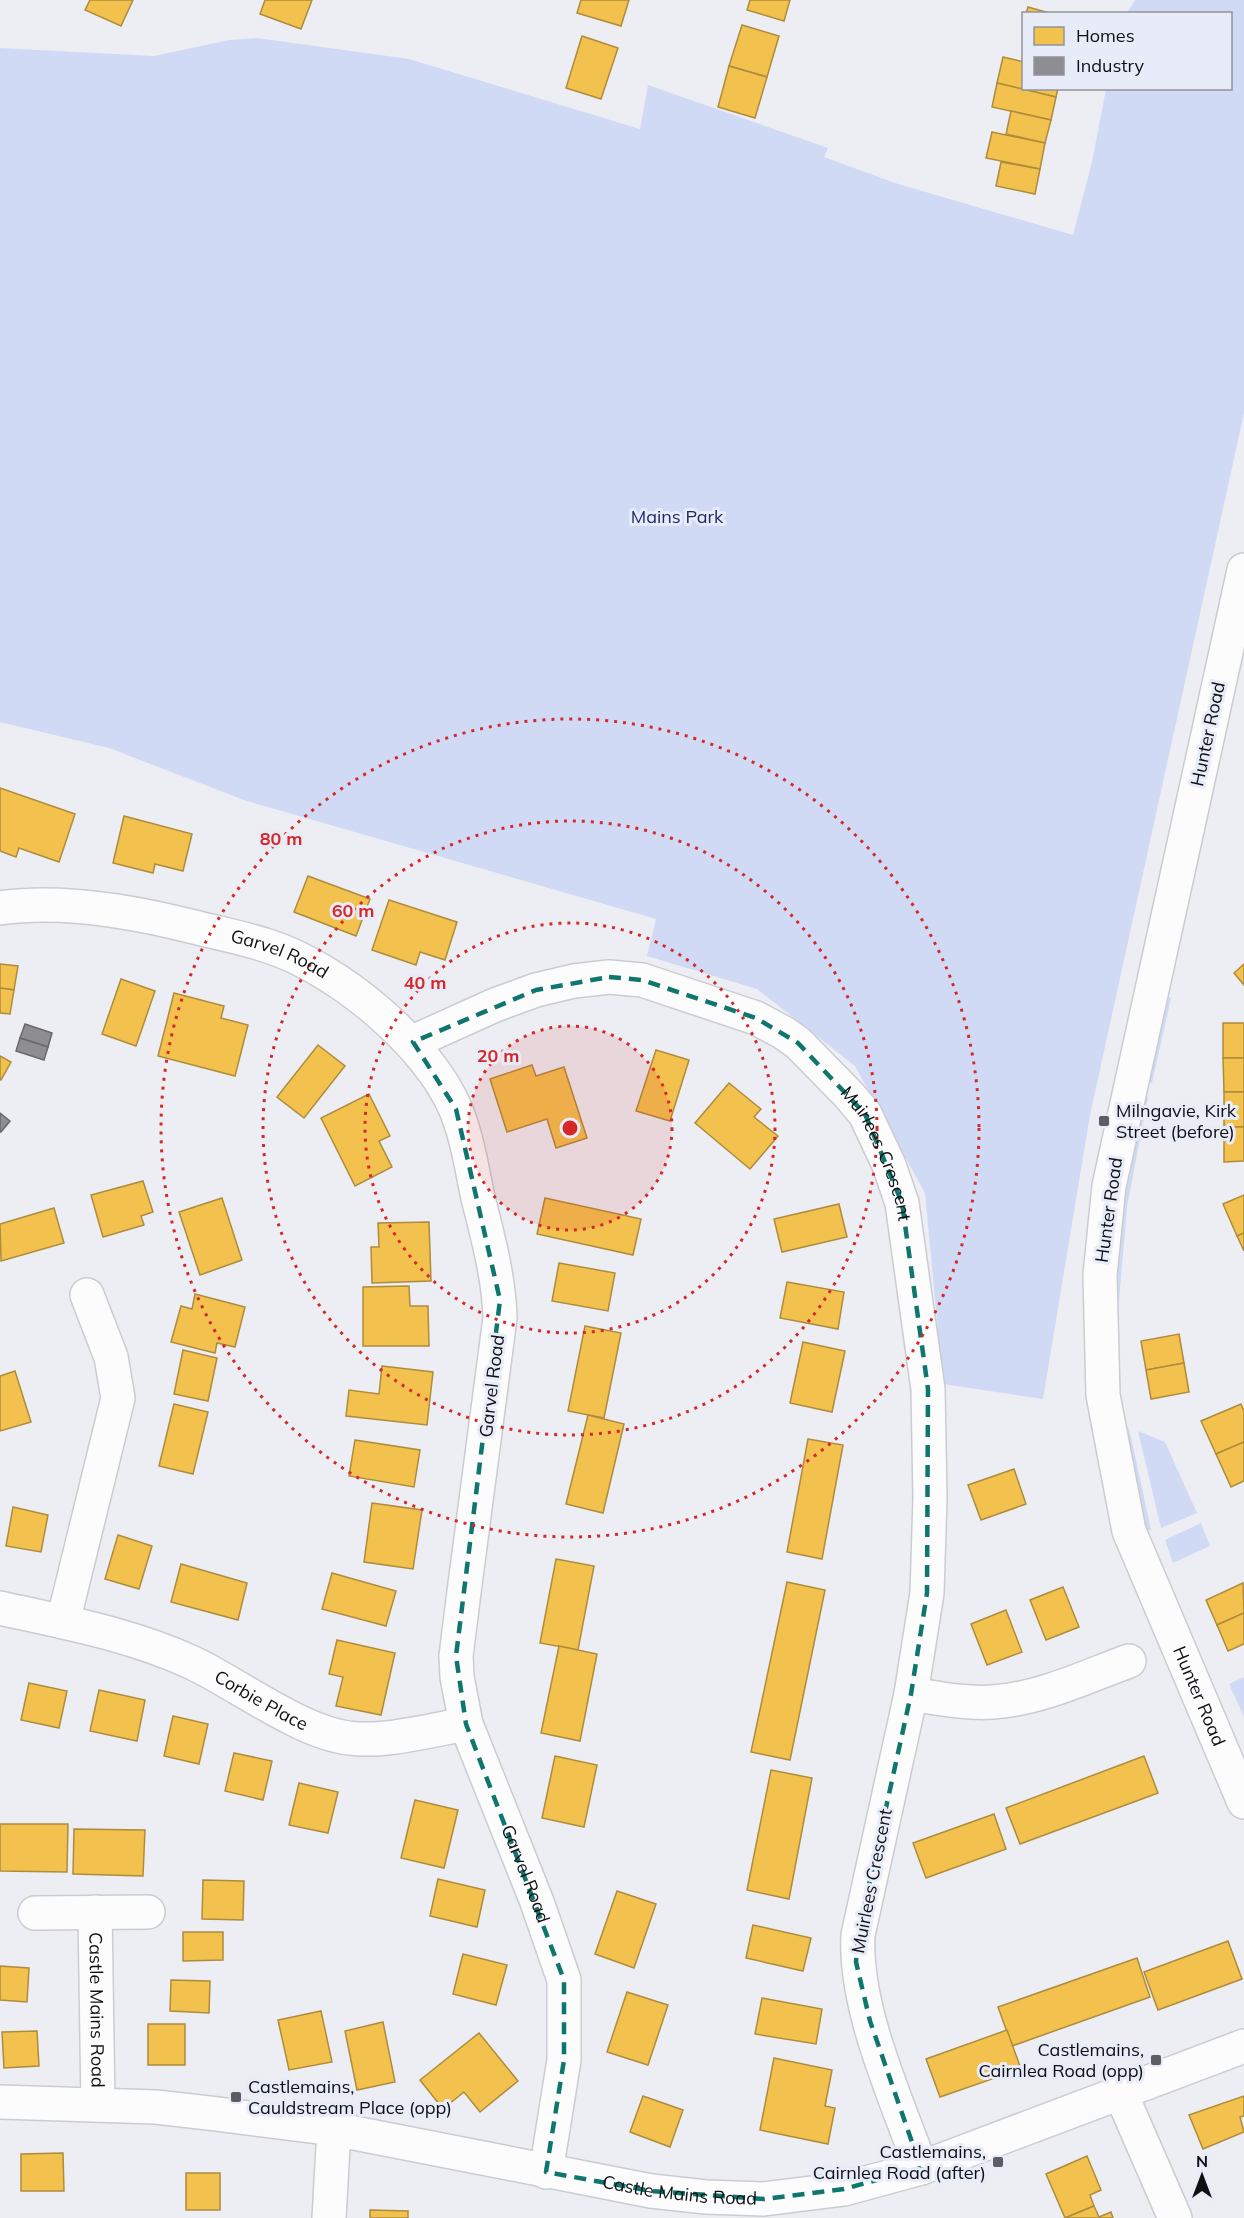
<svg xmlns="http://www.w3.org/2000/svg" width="1244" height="2218" font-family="Mulish,sans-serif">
  <rect width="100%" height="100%" fill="#eceef4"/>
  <!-- green -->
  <g fill="#d1daf5">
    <path d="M1135 0H1244V413L1090 1115 1043 1399 943 1384 925 1193 855 1066 757 989 647 956 656 919 244 800 109 748 0 722V48L154 56 229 40 257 38 409 59 640 129 648 85 828 148 824 157 895 183 1073 235 1092 162 1106 89 1230 88V14L1127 13Z"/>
    <path d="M1163 995 1171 998 1152 1083 1146 1081Z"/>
    <path d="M1143 1095 1148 1097 1127 1207 1118 1313H1112L1121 1209Z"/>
    <path d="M1129 1428 1151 1530 1145 1531 1121 1429Z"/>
    <path d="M1138 1431 1165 1442 1197 1513 1161 1528Z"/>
    <path d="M1201 1523 1210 1546 1173 1563 1165 1540Z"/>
    <path d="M1244 1677V1717L1229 1684Z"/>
  </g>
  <!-- homes -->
  <g fill="#f2c14e" stroke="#ae8c3c" stroke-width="1.5">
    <path d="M90 0H133L121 26 85 10Z"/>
    <path d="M265 0H312L301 29 260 14Z"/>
    <path d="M581 0H629L621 26 577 13Z"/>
    <path d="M750 0H790L784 21 747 10Z"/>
    <path d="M1028 7 1053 14H1026Z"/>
    <path d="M742 25 779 36 767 77 729 66Z"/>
    <path d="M582 36 618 48 601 99 566 88Z"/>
    <path d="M1003 57 1024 62V88H1058L1056 97 997 83Z"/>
    <path d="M729 66 767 77 755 118 718 107Z"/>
    <path d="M997 83 1056 97 1051 120 992 107Z"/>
    <path d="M1011 111 1051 120 1045 143 1006 134Z"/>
    <path d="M992 132 1045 143 1040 169 986 158Z"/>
    <path d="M1001 162 1040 169 1035 194 996 186Z"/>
    <path d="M0 788 75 814 59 862 19 848 16 857 0 851Z"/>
    <path d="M124 816 192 834 183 871 155 864 153 873 113 863Z"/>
    <path d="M308 876 370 899 356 936 294 912Z"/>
    <path d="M389 900 457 922 445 960 420 952 416 965 372 950Z"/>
    <path d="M0 964 18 966 14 990 0 988Z"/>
    <path d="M1244 964V985L1234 973Z"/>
    <path d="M121 979 155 991 136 1046 102 1034Z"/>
    <path d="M0 988 14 990 10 1014 0 1013Z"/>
    <path d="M174 993 224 1006 221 1018 248 1025 235 1076 158 1056Z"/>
    <rect x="1223" y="1023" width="21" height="35"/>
    <path d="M318 1045 345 1066 304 1118 277 1097Z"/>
    <path d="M656 1050 689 1060 670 1121 636 1111Z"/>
    <path d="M0 1056 11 1062 1 1080 0 1079Z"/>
    <path d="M1223 1058H1244V1092H1224Z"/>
    <path d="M532 1065 536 1076 564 1067 587 1138 556 1148 547 1119 507 1132 490 1079Z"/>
    <path d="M729 1083 761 1109 754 1117 778 1136 750 1169 695 1123Z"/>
    <rect x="1224" y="1092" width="20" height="35"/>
    <path d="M369 1094 390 1136 379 1141 392 1167 355 1186 321 1118Z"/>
    <path d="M1224 1127H1244V1161L1224 1162Z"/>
    <path d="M143 1181 153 1212 141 1216 144 1225 103 1237 91 1195Z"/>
    <path d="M1244 1195V1233L1237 1236 1223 1204Z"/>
    <path d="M222 1198 242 1260 200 1275 179 1212Z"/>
    <path d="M545 1198 641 1219 633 1255 537 1234Z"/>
    <path d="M839 1204 847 1237 782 1252 774 1219Z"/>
    <path d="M54 1208 64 1243 1 1261 0 1224Z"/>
    <path d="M429 1222 431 1281 372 1283 371 1247H379L378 1223Z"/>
    <path d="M1244 1233V1251L1237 1236Z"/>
    <path d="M559 1263 615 1273 608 1311 552 1301Z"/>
    <path d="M787 1282 844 1292 838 1329 780 1318Z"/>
    <path d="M409 1286 410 1306H428L429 1346H363V1287Z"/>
    <path d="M195 1294 245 1307 235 1347 217 1343 215 1353 171 1342 181 1306 192 1309Z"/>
    <path d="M585 1326 621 1333 604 1418 568 1411Z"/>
    <path d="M1179 1334 1184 1363 1146 1370 1141 1341Z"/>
    <path d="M803 1342 845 1351 832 1412 790 1403Z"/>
    <path d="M183 1350 217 1358 208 1401 174 1394Z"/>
    <path d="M1184 1363 1189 1392 1151 1399 1146 1370Z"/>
    <path d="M382 1366 433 1372 427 1425 346 1416 349 1390 379 1394Z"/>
    <path d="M15 1371 31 1422 0 1431V1376Z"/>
    <path d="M174 1404 208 1412 193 1474 159 1466Z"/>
    <path d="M1241 1404 1244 1411V1442L1216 1454 1201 1421Z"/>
    <path d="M588 1415 624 1424 603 1513 566 1504Z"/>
    <path d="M808 1439 843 1445 822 1559 787 1552Z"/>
    <path d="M355 1440 420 1450 414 1487 349 1476Z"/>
    <path d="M1244 1442V1481L1231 1487 1216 1454Z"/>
    <path d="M1014 1469 1026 1504 981 1520 968 1485Z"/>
    <path d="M372 1503 422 1510 413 1569 364 1562Z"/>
    <path d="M13 1507 48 1515 41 1552 6 1546Z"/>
    <path d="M118 1535 152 1546 139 1589 105 1579Z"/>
    <path d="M556 1559 594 1566 578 1650 540 1643Z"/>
    <path d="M181 1564 247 1583 238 1620 171 1602Z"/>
    <path d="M332 1573 396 1591 386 1626 322 1609Z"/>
    <path d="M787 1582 825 1590 790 1760 751 1752Z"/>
    <path d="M1243 1583 1244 1613 1217 1625 1206 1600Z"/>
    <path d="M1063 1587 1079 1627 1046 1640 1030 1600Z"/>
    <path d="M1006 1610 1022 1652 987 1665 971 1624Z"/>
    <path d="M1244 1613V1644L1228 1651 1217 1625Z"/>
    <path d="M337 1640 395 1653 381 1715 336 1706 343 1677 329 1674Z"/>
    <path d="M559 1646 597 1654 580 1741 541 1733Z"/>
    <path d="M29 1683 67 1691 59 1728 21 1720Z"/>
    <path d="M99 1690 145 1700 137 1741 90 1731Z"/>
    <path d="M173 1716 208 1724 199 1764 164 1756Z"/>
    <path d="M234 1753 272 1761 263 1800 225 1791Z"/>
    <path d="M555 1756 597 1765 584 1827 542 1818Z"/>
    <path d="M1144 1756 1158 1793 1020 1844 1006 1808Z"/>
    <path d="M771 1770 812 1778 789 1899 747 1890Z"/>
    <path d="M299 1783 338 1792 328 1833 289 1825Z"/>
    <path d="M415 1800 458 1810 444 1868 401 1858Z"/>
    <path d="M994 1814 1006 1849 926 1878 913 1843Z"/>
    <path d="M0 1824H68L67 1872 0 1871Z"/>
    <path d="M74 1829 145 1830 143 1876 73 1874Z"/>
    <path d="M438 1879 485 1890 477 1927 430 1916Z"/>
    <path d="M203 1880 244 1881 243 1920 202 1919Z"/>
    <path d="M617 1891 656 1904 634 1968 595 1954Z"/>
    <path d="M753 1925 811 1938 803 1971 746 1958Z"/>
    <path d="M183 1932H223V1960L183 1961Z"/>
    <path d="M1228 1941 1242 1979 1158 2010 1144 1972Z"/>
    <path d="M463 1954 507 1965 496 2005 453 1994Z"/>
    <path d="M1137 1958 1150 1997 1012 2046 998 2007Z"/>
    <path d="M0 1966 29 1968 27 2002 0 2000Z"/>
    <path d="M171 1980 210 1981 209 2013 170 2011Z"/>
    <path d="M627 1992 668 2005 648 2065 607 2052Z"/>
    <path d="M762 1998 822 2009 816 2044 755 2034Z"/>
    <path d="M321 2011 332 2062 289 2070 278 2020Z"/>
    <path d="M383 2022 395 2082 357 2090 345 2031Z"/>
    <rect x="148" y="2024" width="37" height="41"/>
    <path d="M1007 2030 1021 2069 940 2097 926 2059Z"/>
    <path d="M37 2031 39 2066 4 2068 2 2032Z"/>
    <path d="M479 2033 518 2081 480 2112 464 2092 443 2109 420 2080Z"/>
    <path d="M774 2058 832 2070 825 2106 835 2108 828 2144 760 2130Z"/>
    <path d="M643 2096 683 2110 670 2147 630 2132Z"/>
    <path d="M1244 2096V2116L1240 2117 1244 2132 1203 2149 1189 2115Z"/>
    <path d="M63 2153 64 2191H21V2154Z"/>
    <path d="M1087 2156 1101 2190 1090 2195 1094 2206 1065 2218 1046 2174Z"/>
    <rect x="186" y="2173" width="34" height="37"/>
    <path d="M1094 2206 1099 2217 1111 2212 1113 2218H1065Z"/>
    <path d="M370 2210 408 2211V2218H370Z"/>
  </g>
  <!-- industry -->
  <g fill="#8d8d92" stroke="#67676c" stroke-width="1.5">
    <path d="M25 1024 52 1033 48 1047 20 1038Z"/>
    <path d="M20 1038 48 1047 44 1060 16 1051Z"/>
    <path d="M0 1113 10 1121 1 1132H0Z"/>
  </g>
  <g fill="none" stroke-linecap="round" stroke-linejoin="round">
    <defs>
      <g id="minor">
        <path id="s1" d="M1244 570 1109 1186 1100 1275 1103 1395 1129 1531 1244 1802"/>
        <path id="s2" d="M0 908C60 899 135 912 194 927 218 933 244 938 268 946 337 968 428 1043 456 1110 467 1137 472 1169 478 1198 488 1237 499 1278 500 1318L465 1584 456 1656 457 1677 466 1724 537 1902 564 1980V2060L546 2172"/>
        <path id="s3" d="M413 1042 495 1005 536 990 574 981 609 977 642 980 756 1018 784 1033 798 1043 849 1095 865 1114 889 1165 902 1203 928 1389 930 1498 927 1593 911 1694 858 1935C854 2008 896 2098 921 2168"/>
        <path id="s4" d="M0 1608C64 1622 133 1635 193 1663 239 1685 300 1732 349 1738 383 1743 432 1730 466 1724"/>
        <path d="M63 1622 118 1398 111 1357 87 1295"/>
        <path d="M911 1694C938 1698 966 1704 993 1702 1040 1699 1085 1677 1129 1661"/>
        <path id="s5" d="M95 1912 98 2105"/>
        <path d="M35 1913 148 1912"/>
        <path d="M1121 2094 1175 2218"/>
        <path id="s6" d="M0 2102 156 2107 217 2114 334 2129 651 2191 706 2197 764 2199 844 2189 921 2168 1244 2046"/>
        <path d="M329 2218 334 2129"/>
      </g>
    </defs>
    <!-- minor casing -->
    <use href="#minor" stroke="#caccd1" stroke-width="36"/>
    <!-- minor -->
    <use href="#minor" stroke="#fcfcfd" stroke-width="33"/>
  </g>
  <!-- marked area -->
  <path fill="none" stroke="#0f766e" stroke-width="4.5" stroke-dasharray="12 8" stroke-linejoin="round" d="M609 977 642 980 756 1018 798 1043 865 1114 902 1203 928 1389 927 1593 911 1694 858 1935 856 1962 870 2021 921 2168 844 2189 764 2199 651 2191 546 2172 564 2060V1980L466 1724 456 1656 500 1300 456 1109 413 1042 536 990Z"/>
  <!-- distance rings -->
  <circle cx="570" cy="1128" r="102" fill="#d62828" fill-opacity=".12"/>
  <g fill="none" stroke="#d62828" stroke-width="3" stroke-dasharray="3 6">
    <circle cx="570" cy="1128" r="102"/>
    <circle cx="570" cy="1128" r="205"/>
    <circle cx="570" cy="1128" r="307"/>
    <circle cx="570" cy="1128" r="409"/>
  </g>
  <!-- markers -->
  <g fill="#5c5d62" stroke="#e8ecf8" stroke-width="2">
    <rect x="1098" y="1115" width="12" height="12" rx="3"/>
    <rect x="1150" y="2054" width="12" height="12" rx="3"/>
    <rect x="230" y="2091" width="12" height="12" rx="3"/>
    <rect x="992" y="2156" width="12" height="12" rx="3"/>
  </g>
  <g text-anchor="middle" stroke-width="6" stroke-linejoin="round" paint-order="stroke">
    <!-- park labels -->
    <g font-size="18" fill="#1c2968" stroke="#e8ecf8">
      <text x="677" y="523">Mains Park</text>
    </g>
    <!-- street labels -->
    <g font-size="18" fill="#0e0f13" stroke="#e8ecf8">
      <text transform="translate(1208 734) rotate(-78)" y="6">Hunter Road</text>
      <text dy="6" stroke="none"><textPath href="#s2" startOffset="286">Garvel Road</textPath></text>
      <text dy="6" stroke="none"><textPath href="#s3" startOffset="549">Muirlees Crescent</textPath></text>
      <text transform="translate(1109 1210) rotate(-82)" y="6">Hunter Road</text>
      <text transform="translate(492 1386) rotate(-83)" y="6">Garvel Road</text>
      <text dy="6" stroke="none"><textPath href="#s1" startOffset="1158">Hunter Road</textPath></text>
      <text dy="6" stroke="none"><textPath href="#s4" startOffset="279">Corbie Place</textPath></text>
      <text dy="6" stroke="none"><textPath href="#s2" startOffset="1312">Garvel Road</textPath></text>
      <text transform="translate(872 1881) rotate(-79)" y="6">Muirlees Crescent</text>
      <text dy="6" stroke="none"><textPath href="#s5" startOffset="98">Castle Mains Road</textPath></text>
      <text dy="6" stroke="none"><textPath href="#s6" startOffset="687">Castle Mains Road</textPath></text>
    </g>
    <!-- poi labels -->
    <g font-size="18" fill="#0e0f13" stroke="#e8ecf8" text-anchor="start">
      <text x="1116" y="1117">Milngavie, Kirk<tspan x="1116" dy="21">Street (before)</tspan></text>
      <text x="1144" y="2056" text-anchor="end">Castlemains,<tspan x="1144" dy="21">Cairnlea Road (opp)</tspan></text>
      <text x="248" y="2093">Castlemains,<tspan x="248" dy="21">Cauldstream Place (opp)</tspan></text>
      <text x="986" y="2158" text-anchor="end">Castlemains,<tspan x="986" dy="21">Cairnlea Road (after)</tspan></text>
    </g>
  </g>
  <circle cx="570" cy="1128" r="9" fill="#d62828" stroke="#e8ecf8" stroke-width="3"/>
  <g font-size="18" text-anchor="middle" font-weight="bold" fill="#d62828" stroke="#e8ecf8" stroke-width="6" stroke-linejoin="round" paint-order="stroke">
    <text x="281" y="845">80 m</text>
    <text x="353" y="917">60 m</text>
    <text x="425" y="989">40 m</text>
    <text x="498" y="1062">20 m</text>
  </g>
  <!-- legend -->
  <rect x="1022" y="12" width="210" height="78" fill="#e8ecf8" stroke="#91949c" stroke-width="1.5"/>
  <rect x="1034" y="27" width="30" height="18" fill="#f2c14e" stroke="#91949c" stroke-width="1.5"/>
  <text x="1076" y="42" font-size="18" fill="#0e0f13">Homes</text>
  <rect x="1034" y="57" width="30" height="18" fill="#8d8d92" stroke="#91949c" stroke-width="1.5"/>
  <text x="1076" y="72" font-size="18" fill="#0e0f13">Industry</text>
  <!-- north arrow -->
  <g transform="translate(1202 2176)" stroke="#e8ecf8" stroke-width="4.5" paint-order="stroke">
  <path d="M0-4.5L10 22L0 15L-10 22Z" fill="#0e0f13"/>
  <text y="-9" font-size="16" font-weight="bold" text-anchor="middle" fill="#0e0f13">N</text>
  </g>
</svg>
